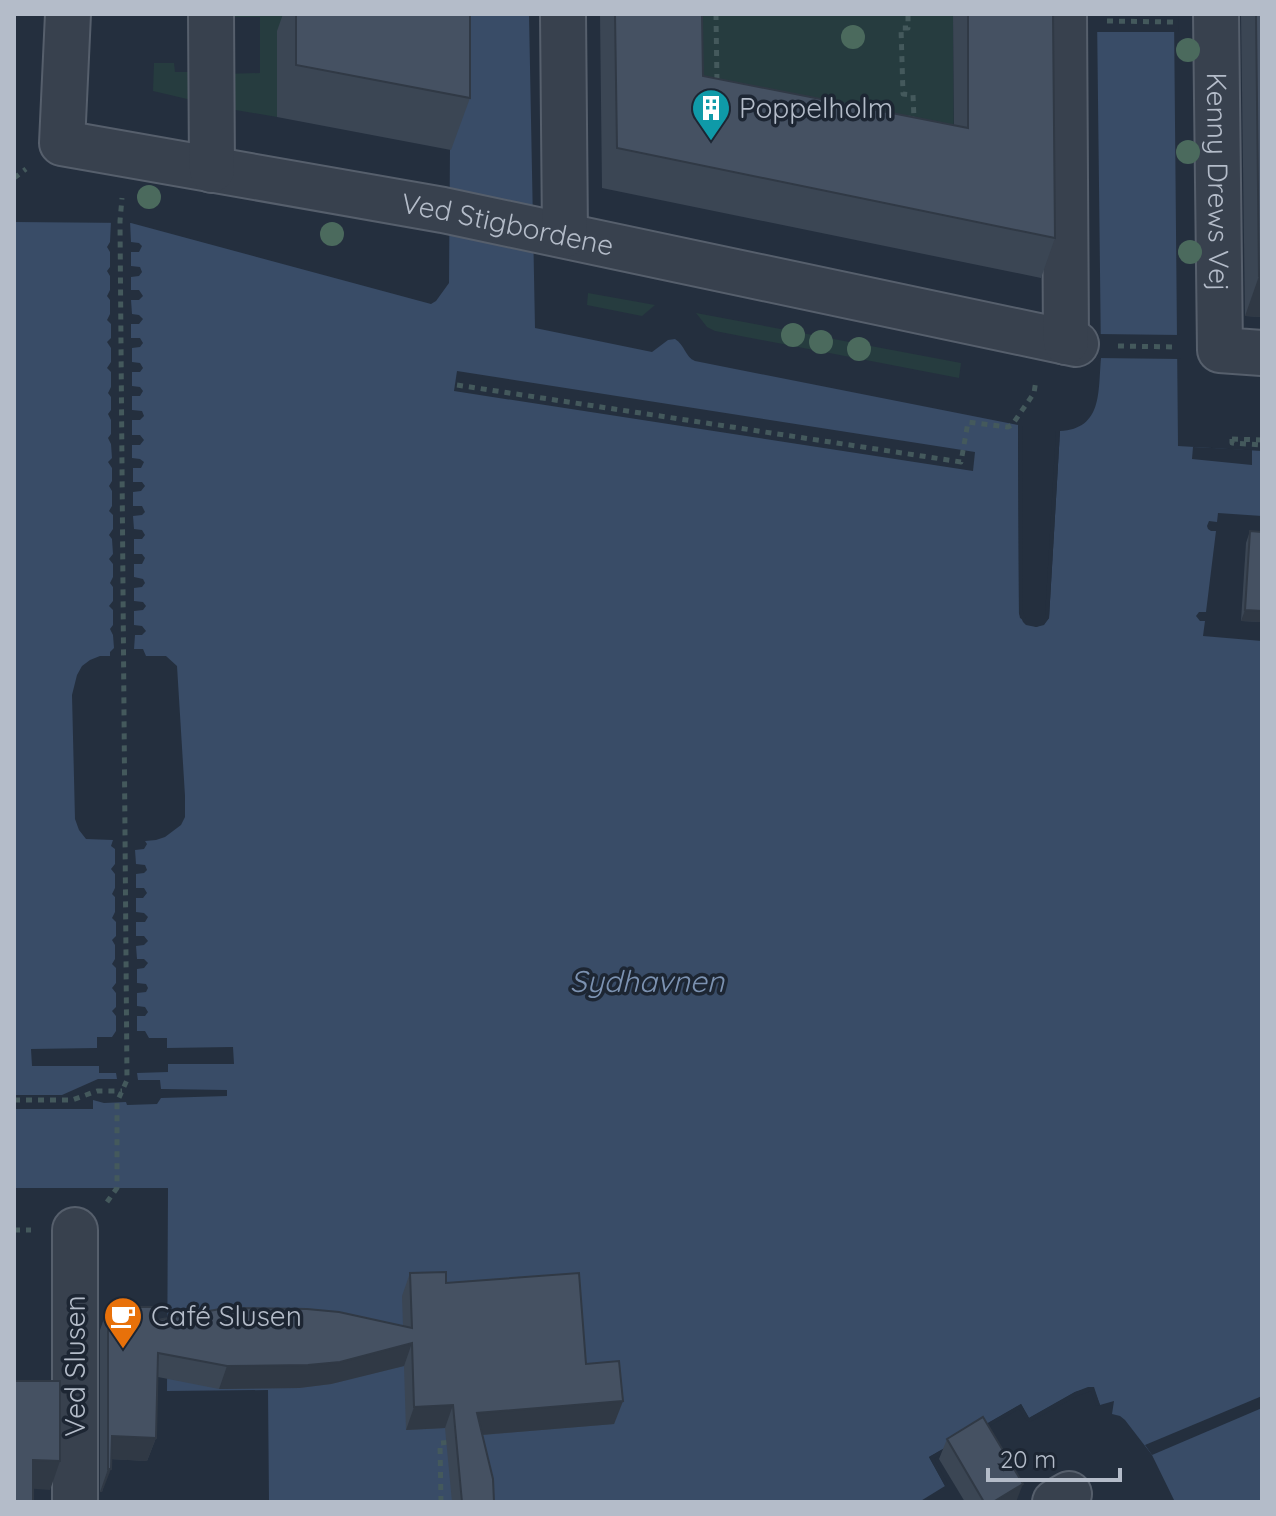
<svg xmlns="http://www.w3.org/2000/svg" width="1276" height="1516" font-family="Quicksand,sans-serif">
  <rect width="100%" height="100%" fill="#242f3e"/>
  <!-- green -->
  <g fill="#263c3f">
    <path d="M225 14H363L277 117 224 108 225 74 260 73V17H225Z"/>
    <path d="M688 14H953L954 168 688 116Z"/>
    <path d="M154 63H174L175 72H199L200 102 153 91Z"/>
    <path d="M588 293 655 305 642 316 587 305Z"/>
    <path d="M696 313 961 363 959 378 715 331 707 327Z"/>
  </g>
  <!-- water -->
  <path fill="#394c67" d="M451 14H529L535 328 652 352 668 340 675 339C685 345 685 357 695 361L1018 425 1019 613 1020 618 1036 627 1044 624 1049 618 1060 431C1103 429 1098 391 1101 358L1097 14H1174L1178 446 1262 451V1502H1175L1152 1455 1125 1420 1120 1416 1112 1414 1114 1401 1100 1405 1093 1387 1075 1392 1029 1418 1021 1404 929 1457 945 1486 919 1502H269L268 1390 167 1391 168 1188H14V222L131 223 431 304 436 301 449 283Z"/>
  <!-- pier -->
  <g fill="#242f3e">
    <path d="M1093 14H1178L1179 32H1093Z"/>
    <path d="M111 221H130L131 242 139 243 142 246 139 252H131V266L140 267 142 272 139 276 131 277V290H139L143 296 139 300H131L132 314 139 315 143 319 139 324H131V338H140L143 343 140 347 132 348V362L140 363 143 368 140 372H132V386L140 387 143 391 140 396H132V410L142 411 144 416 140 420H132V435H140L144 440 140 445H132V458L140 459 144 462 141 468H133V482H142L145 486 141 491 133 492V506H142L145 512 142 515 133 516 134 529 142 530 145 535 142 539H134V554H142L145 558 142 564H134V577L143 579 145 583 142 587 134 588V601L143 602 146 606 143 610 134 611V625L142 626 146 631 142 635H135L134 649H143L146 656H166L177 666 185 796V817L181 825 165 837 156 840 145 841 147 844 144 849 135 850 136 864 145 865 147 870 144 873 136 874V888H144L147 893 143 898H136V912L144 913 148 917 145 922H136V936H144L148 941 144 945 136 946 137 959H144L148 963 144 968 137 969V983L146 984 148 988 146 992 137 993V1006L145 1007 148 1012 145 1016H137V1031H145L149 1038H167V1048L233 1047 234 1064H168V1072L137 1073 138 1080H160L161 1089 227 1090V1096L161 1098 157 1104 127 1105 126 1102 104 1103 93 1100V1109H14V1095H62L98 1079H117L116 1073H99V1066H32L31 1049 97 1048V1037H112L116 1031V1016L112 1011 116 1007V993L112 988 116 983V968L112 964 115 959V945L112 940 116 936V922L112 918 115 912V897L112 894 115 888V874L111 869 115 864V849L111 846 113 840 86 839 79 830 75 819 72 695 77 675 82 666 90 660 100 656H110V652L114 648 113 635 110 629 113 625V610L109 606 113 601V587L110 583 113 577V564L109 559 113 554 112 539 109 535 113 529V515L109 511 112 506V491L109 486 112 481V468L108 462 112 458 111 444 108 438 111 434V420L108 414 111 410V397L108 393 111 387V372L107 368 111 362V348L107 342 111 338V324L107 320 110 314V300L107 296 110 290V276L107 271 110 267V252L107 247 110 242Z"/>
    <path d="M1096 334 1181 335V359L1097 358Z"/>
    <path d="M457 371 975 452 973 471 454 391Z"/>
    <path d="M1018 425H1022L1023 612 1026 619 1032 623H1038L1045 617 1056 431H1060L1049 618 1044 625 1036 627 1026 625 1023 622 1019 613Z"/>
    <path d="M1193 447 1252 450V465L1192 459Z"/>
    <path d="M1218 513 1262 516V641L1203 636 1205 621H1200L1196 616 1199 612H1206L1216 531H1211L1208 529 1207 526 1209 521 1217 522Z"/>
    <path d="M1088 1387H1094L1100 1405 1096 1406 1091 1391 1077 1396 1030 1422 1026 1420 1019 1409 934 1459 948 1484 945 1486 929 1457 1021 1404 1029 1418 1075 1392Z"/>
    <path d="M1262 1396V1408L1152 1455 1145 1445Z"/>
  </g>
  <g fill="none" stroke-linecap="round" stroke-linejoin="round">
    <defs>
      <g id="minor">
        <path id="s1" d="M68 14 62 143 443 210 1076 344"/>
        <path d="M211 14 212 170"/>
        <path d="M563 14 565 235"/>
        <path d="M1064 14 1066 342"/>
        <path id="s2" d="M1216 14 1220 350 1262 353"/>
        <path d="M75 1230V1502"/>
        <path d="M1055 1502 1069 1494"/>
      </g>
    </defs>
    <!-- minor casing -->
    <use href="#minor" stroke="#565f6c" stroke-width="48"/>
    <!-- path -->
    <g stroke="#44595c" stroke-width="5" stroke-dasharray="6 6" stroke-linecap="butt">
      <path d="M716 14 717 84"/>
      <path d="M1107 21 1173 22"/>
      <path d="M908 118 914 119 913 95 903 94 901 28H908V14"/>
      <path d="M14 178 26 169"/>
      <path d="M1118 346 1176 347"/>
      <path d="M457 385 961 462 968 422 1008 427 1012 425 1034 393 1036 380"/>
      <path d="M1232 439V443L1262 445"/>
      <path d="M1232 439 1262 440"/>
      <path d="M14 1100H72L97 1091H122"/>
      <path d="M107 1202 117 1188V1102L127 1080 120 221 122 198"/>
      <path d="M14 1230H31"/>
      <path d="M441 1502 440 1443 451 1442"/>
    </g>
    <!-- minor -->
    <use href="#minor" stroke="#38414e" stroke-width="44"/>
  </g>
  <!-- trees -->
  <g fill="#4b6a5d">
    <circle cx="853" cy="37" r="12"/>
    <circle cx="1188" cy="50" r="12"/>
    <circle cx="1188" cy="152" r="12"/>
    <circle cx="149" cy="197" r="12"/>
    <circle cx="332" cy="234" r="12"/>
    <circle cx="1190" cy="252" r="12"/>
    <circle cx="793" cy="335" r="12"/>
    <circle cx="821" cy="342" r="12"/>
    <circle cx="859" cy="349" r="12"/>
  </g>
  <!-- wall -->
  <g fill="#3b4654">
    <path d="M283 14H470V98L451 150 277 117V31Z"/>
    <path d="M600 14H702L703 76 954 125 953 14H1053L1055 238 1041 278 602 188Z"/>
    <path d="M1241 14H1262V317L1245 316Z"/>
    <path d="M1250 531 1262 622 1241 621 1246 543Z"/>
    <path d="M410 1273 446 1283 586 1364 623 1401 614 1424 482 1435 494 1502H452L445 1428 406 1430 404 1366 331 1384 299 1388 219 1389 158 1377 156 1438 147 1461 111 1459 102 1492H100V1330L108 1307 157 1320 403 1326 402 1296Z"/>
    <path d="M947 1439 1016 1502H965L939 1459Z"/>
  </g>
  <!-- shaded-wall -->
  <g fill="#303945">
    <path d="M1259 276H1262V317L1245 316Z"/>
    <path d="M1245 610 1262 611V622L1241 621Z"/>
    <path d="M412 1343 404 1366 331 1384 299 1388 219 1389 227 1366Z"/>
    <path d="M623 1401 614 1424 469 1436 477 1413Z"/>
    <path d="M453 1405 445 1428 406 1430 414 1407Z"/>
    <path d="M112 1436 156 1438 147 1461 108 1459Z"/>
    <path d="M33 1460 60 1461 50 1490 23 1488Z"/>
    <path d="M108 1469H111L102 1492H100Z"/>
    <path d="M1023 1484 1016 1502H993Z"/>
  </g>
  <!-- building -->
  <g fill="#455162" stroke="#303945" stroke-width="2">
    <path d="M296 14H470V98L296 65Z"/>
    <path d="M615 14H702L703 76 968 128V14H1053L1055 238 617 148Z"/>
    <path d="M1256 14H1262V276H1259Z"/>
    <path d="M1250 531 1262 532V611L1245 610Z"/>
    <path d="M446 1272V1283L579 1273 586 1364 619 1361 623 1401 477 1413 493 1479 494 1502H462L453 1405 414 1407 412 1343 340 1362 308 1365 227 1366 158 1353 156 1438 112 1436 111 1469H108V1307H156L157 1320 226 1308 307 1309 339 1312 412 1328 410 1273Z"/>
    <path d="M14 1381H60V1461L33 1460V1502H14Z"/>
    <path d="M983 1417 1023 1484 993 1502H984L947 1439Z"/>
  </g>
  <!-- icons -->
  <defs>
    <symbol id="building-pin" viewBox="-11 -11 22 30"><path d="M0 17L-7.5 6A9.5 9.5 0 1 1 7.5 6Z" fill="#0f9aa8" stroke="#1d2633"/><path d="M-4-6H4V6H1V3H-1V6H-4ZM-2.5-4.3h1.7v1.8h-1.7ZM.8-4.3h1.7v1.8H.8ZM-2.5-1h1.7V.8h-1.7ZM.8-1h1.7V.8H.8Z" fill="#fff"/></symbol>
    <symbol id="cafe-pin" viewBox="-11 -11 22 30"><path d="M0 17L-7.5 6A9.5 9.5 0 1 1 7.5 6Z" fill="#e8710a" stroke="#1d2633"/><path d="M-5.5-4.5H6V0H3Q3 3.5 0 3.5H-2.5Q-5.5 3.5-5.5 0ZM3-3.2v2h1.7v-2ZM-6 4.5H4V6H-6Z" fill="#fff"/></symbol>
  </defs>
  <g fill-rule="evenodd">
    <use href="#building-pin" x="689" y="86" width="44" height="60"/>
    <use href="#cafe-pin" x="101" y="1294" width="44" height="60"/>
  </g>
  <g text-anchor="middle" stroke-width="7" stroke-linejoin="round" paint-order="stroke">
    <!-- poi labels -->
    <g font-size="28" fill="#b4bcc9" stroke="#1d2633" text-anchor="start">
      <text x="739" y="118">Poppelholm</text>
      <text x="151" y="1326">Café Slusen</text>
    </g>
    <!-- street labels -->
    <g font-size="28" fill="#b4bcc9" stroke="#1d2633">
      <text dy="10" stroke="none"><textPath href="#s2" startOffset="168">Kenny Drews Vej</textPath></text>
      <text dy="10" stroke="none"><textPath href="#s1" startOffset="582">Ved Stigbordene</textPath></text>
      <text transform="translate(75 1366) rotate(-90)" y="10">Ved Slusen</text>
    </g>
    <!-- water labels -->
    <g font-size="30" font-style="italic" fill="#7c92b1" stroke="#1d2633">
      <text x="647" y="992">Sydhavnen</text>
    </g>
  </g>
  <!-- border -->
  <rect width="1276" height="1516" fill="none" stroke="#b4bcc9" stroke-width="32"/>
  <!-- scale -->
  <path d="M988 1468v12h132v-12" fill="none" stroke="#b4bcc9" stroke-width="4"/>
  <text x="1000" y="1468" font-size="24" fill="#b4bcc9" stroke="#1d2633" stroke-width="6" paint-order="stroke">20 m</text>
</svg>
